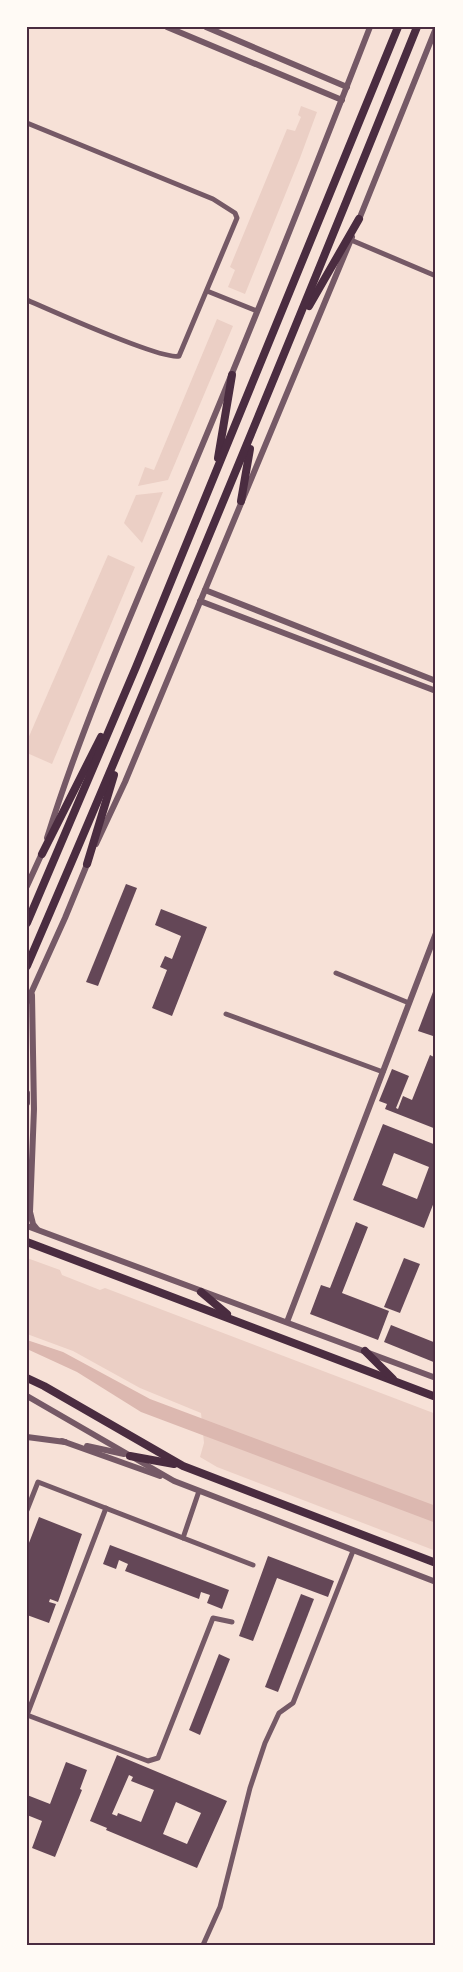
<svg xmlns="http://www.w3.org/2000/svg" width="463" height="1972" font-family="Commissioner,sans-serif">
  <rect width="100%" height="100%" fill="#f7e1d7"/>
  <!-- green -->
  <g fill="#ebcfc5">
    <path d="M301 106 317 112 300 158 245 294 228 287 235 270 230 267 287 129 295 131 301 117 298 115Z"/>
    <path d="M217 319 233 326 168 480 138 486 145 467 154 470Z"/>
    <path d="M163 492 142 543 124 523 136 495Z"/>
    <path d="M108 555 135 567 52 764 27 753V741Z"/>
    <path d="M27 1258 60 1270 62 1275 100 1290 105 1288 436 1414V1551L217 1467 200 1457 204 1443 201 1413 140 1388 73 1351 27 1334Z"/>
  </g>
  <!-- water -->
  <path fill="#dcb8b0" d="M27 1340 63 1352 150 1399 436 1506V1523L141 1412 77 1372 27 1349Z"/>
  <!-- building -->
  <g fill="#644757" fill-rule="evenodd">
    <path d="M126 884 137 888 98 986 86 982Z"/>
    <path d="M161 909 207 927 172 1016 152 1008 167 970 160 967 165 956 172 959 181 936 155 925Z"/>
    <path d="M436 984V1037L418 1031Z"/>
    <path d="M430 1055 436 1058V1129L385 1109 387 1104 379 1101 392 1069 409 1076 396 1108 398 1109 403 1096 412 1100Z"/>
    <path d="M383 1124 436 1145V1197L424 1228 353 1200ZM394 1153 429 1167 417 1199 382 1185Z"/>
    <path d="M356 1222 368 1227 342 1293 389 1311 378 1340 310 1314 321 1285 330 1288Z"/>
    <path d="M404 1258 420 1264 400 1313 384 1307Z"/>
    <path d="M391 1325 436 1343V1363L384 1342Z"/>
    <path d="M39 1517 82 1534 58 1602 50 1599 49 1602 56 1604 49 1623 27 1615V1548Z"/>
    <path d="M110 1545 229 1590 222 1609 207 1603 210 1595 201 1592 199 1599 125 1571 128 1564 119 1560 116 1569 103 1564Z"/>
    <path d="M268 1556 334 1581 328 1597 277 1578 253 1641 239 1636Z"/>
    <path d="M301 1594 314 1599 278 1692 265 1687Z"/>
    <path d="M219 1654 230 1659 200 1735 189 1730Z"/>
    <path d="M117 1755 227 1801 197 1868 106 1830 107 1828 90 1821ZM129 1775 133 1777 131 1781 154 1790 141 1822 118 1813 117 1816 112 1814ZM176 1802 201 1813 187 1844 163 1834Z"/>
    <path d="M66 1762 87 1770 80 1789 82 1790 55 1857 32 1848 42 1821 27 1815V1795L50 1804Z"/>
  </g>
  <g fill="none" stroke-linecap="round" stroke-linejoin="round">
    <!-- minor -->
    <g stroke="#755966" stroke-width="5">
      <path d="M27 123 213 199 235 213 237 218 179 356C163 361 50 310 27 300"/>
      <path d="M351 240 436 276"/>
      <path d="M207 291 257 311"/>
      <path d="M336 973 409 1003"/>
      <path d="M226 1014 383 1072"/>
      <path d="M106 1508 27 1715 148 1761 158 1758 213 1618 232 1622"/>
      <path d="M27 1510 38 1482 253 1565"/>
      <path d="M183 1538 199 1491"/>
      <path d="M203 1945 220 1907 250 1788 265 1743 279 1713 293 1703 353 1551"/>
    </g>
    <!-- tertiary -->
    <g stroke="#755966" stroke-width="6">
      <path d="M167 27 342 100"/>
      <path d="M206 27 347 87"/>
      <path d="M358 222 436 28"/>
      <path d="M205 590 436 681"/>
      <path d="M200 601 436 691"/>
      <path d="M47 838C86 713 141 593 191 472 253 325 312 176 370 27"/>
      <path d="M96 844 125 782 352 237"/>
      <path d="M27 886 43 851"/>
      <path d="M32 995 34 1109 30 1212 33 1224 37 1229"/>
      <path d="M27 1002 65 918 88 862"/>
      <path d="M27 1093V1103"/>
      <path d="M27 1226 436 1378"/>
      <path d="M287 1322 436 933"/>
      <path d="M27 1396 174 1481 436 1582"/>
      <path d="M27 1437 65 1442"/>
      <path d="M62 1441 160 1476"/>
      <path d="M87 1446 124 1454"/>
    </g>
    <!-- trunk -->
    <g stroke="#4a2c40" stroke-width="8">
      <path d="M309 306 359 219"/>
      <path d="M218 458 232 375"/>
      <path d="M241 501 250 449"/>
      <path d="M42 854 101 737"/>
      <path d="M87 864 114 775"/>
      <path d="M27 923 136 667 398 27"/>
      <path d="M27 966C161 655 290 342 417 27"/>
      <path d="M27 1242 436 1397"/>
      <path d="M201 1292 227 1314"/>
      <path d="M365 1351 393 1379"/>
      <path d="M27 1378 44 1386 183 1466 436 1563"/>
      <path d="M130 1456 174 1464"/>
    </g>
  </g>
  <!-- border -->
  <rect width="463" height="1972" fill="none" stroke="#fffaf5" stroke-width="57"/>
  <rect x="28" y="28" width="406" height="1916" fill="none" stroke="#4a2c40" stroke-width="2"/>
</svg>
